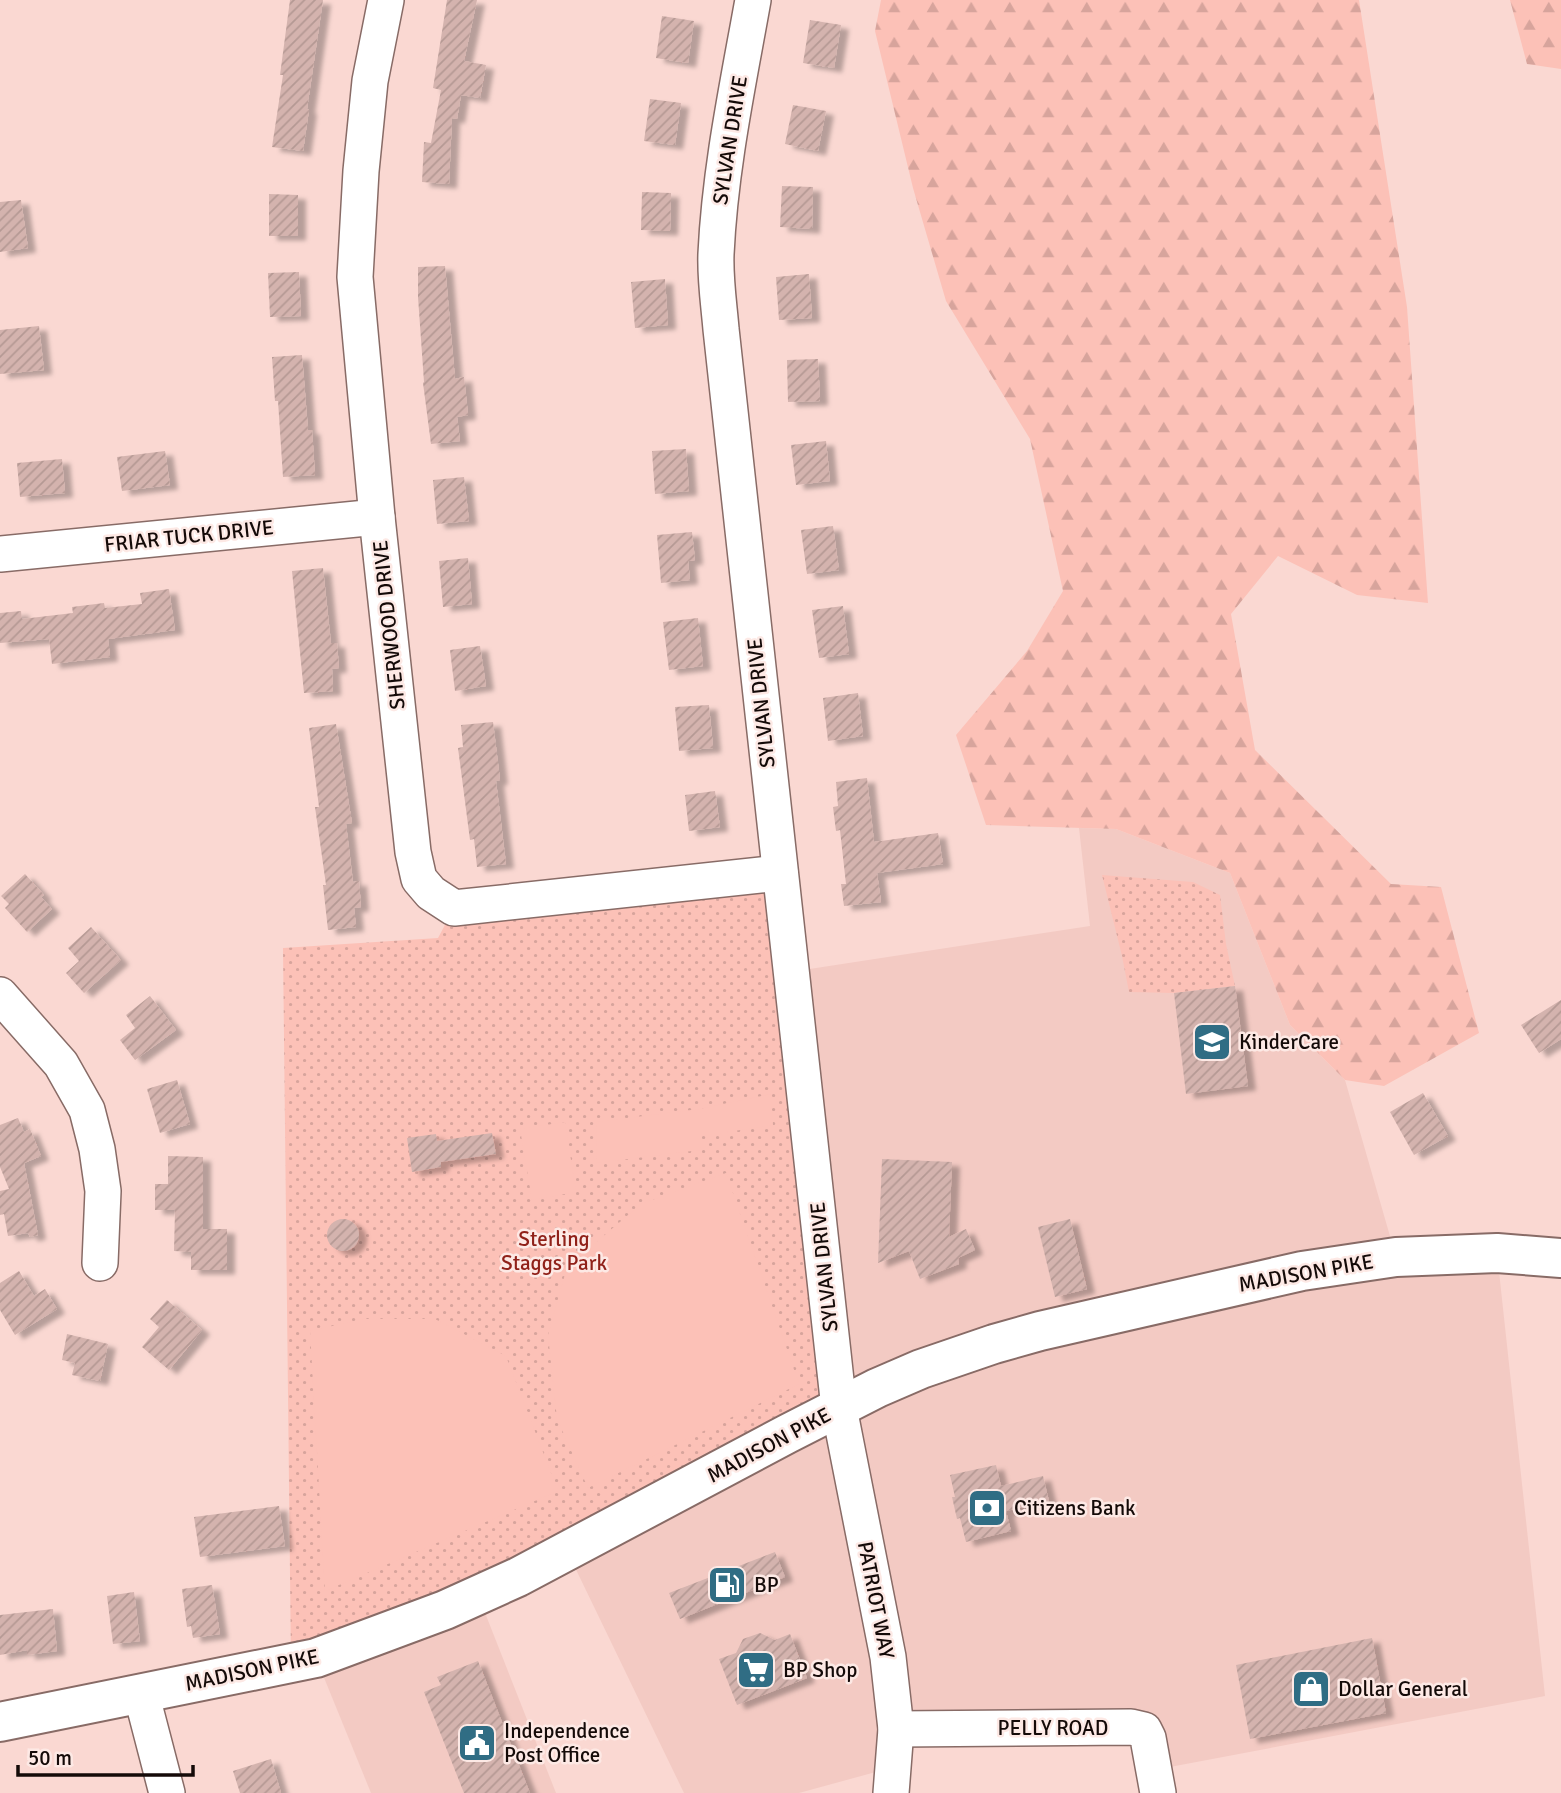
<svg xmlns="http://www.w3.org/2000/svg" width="1561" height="1793" font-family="Signika,sans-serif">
  <defs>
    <pattern id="grass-dots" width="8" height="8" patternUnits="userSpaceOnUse" patternTransform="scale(1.75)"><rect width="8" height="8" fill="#fcc1b7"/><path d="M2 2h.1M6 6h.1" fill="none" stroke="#d7a49c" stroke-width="1.8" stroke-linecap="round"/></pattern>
    <pattern id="forest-firs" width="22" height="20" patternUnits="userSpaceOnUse" patternTransform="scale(1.75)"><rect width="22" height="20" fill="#fcc1b7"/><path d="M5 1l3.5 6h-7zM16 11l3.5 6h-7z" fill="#d7a49c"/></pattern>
    <pattern id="building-hatch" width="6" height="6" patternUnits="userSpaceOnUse" patternTransform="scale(1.75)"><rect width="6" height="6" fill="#d4b3ae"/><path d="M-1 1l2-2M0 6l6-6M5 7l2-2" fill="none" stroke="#b59994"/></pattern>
    <filter id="shadow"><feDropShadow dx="8" dy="4.5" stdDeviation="2" flood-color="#0004"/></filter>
  </defs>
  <rect width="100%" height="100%" fill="#fad8d2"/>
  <!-- built -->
  <g fill="#f3cac3">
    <path d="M1079 828 1116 829 1230 873 1290 1025 1345 1080 1396 1257 1497 1253 1545 1696 1154 1770 1148 1738 897 1729 894 1767 799 1793H684L567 1551 790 972 1090 926Z"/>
    <path d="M478 1595 556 1793H371L316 1658Z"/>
  </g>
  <!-- grass -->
  <g fill="url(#grass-dots)">
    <path d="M780 873 839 1408 291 1664 283 948 438 938 454 908Z"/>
    <path d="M1102 875 1193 882 1220 895 1226 944 1235 986 1174 993 1129 992 1122 956Z"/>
  </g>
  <!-- forest -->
  <g fill="url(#forest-firs)">
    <path d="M881 0H1359L1407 307 1428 603 1357 595 1278 556 1231 614 1255 750 1391 884 1441 887 1479 1033 1384 1086 1345 1080 1290 1025 1230 873 1116 829 986 825 956 735 1027 651 1063 591 1030 439 946 301 913 188 875 31Z"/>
    <path d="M1510 0H1561V69L1527 64Z"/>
  </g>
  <!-- garden -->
  <g fill="#fcc1b7">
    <path d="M771 1094 773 1125 701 1136 700 1150 597 1163 596 1122 699 1109Z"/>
    <path d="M565 1122 576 1192 532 1200 520 1129Z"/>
    <path d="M726 1173 799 1384 588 1488 557 1419 548 1335 567 1267 641 1204Z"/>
    <path d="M363 1319H435L506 1356 558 1491 325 1591 310 1331Z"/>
  </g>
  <!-- building -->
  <g fill="url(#building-hatch)" filter="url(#shadow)">
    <path d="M290 0H323L307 109 309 110 303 151 272 147 283 75H280Z"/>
    <path d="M447 0H477L464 61 486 65 480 98 461 95 457 119 452 118 449 184 422 182 424 142 431 143 441 90 433 88Z"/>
    <path d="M662 16 694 21 688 63 656 58Z"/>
    <path d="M810 20 841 25 834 68 803 63Z"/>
    <path d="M650 99 681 103 675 145 644 141Z"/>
    <path d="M793 105 826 111 818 151 785 144Z"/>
    <path d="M782 186 813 187 812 229 780 227Z"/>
    <path d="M642 192 671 193 670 231 641 230Z"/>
    <path d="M269 194 298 195V236H269Z"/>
    <path d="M21 200 28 248 0 252V202Z"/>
    <path d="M445 266 455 379 464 377 468 415 457 417 460 441 431 444 423 383 424 382 418 297V267Z"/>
    <path d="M299 272 301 316 270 317 268 273Z"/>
    <path d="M809 274 812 318 779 320 776 277Z"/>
    <path d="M665 279 668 325 635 328 631 282Z"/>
    <path d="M39 326 44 370 0 374V330Z"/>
    <path d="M302 355 308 430H312L315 475 283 477 278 401H275L272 357Z"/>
    <path d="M818 359 820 401 788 402 787 360Z"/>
    <path d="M826 441 830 481 796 485 791 445Z"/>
    <path d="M686 449 689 491 655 494 652 451Z"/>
    <path d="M165 451 170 485 122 491 117 457Z"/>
    <path d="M62 459 65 493 20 497 17 463Z"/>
    <path d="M464 477 469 521 437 524 433 480Z"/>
    <path d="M833 526 839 570 807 574 801 530Z"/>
    <path d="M692 532 695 560 688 561 690 580 661 583 657 535Z"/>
    <path d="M468 558 472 604 443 607 439 561Z"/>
    <path d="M323 568 331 643H337L339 668 332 669 333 691 304 693 292 571Z"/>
    <path d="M169 589 175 630 108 639 110 657 52 664 49 639 0 643V613L21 611 22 619 73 613 72 607 104 603 105 608 142 604 140 593Z"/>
    <path d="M843 606 849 654 819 658 812 610Z"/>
    <path d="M698 618 703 666 669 670 663 622Z"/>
    <path d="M480 646 486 686 455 691 450 650Z"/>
    <path d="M858 693 863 736 828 741 823 698Z"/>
    <path d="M709 705 713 748 679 751 675 707Z"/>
    <path d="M493 722 500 780 496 781 506 864 477 867 474 839 470 840 458 748 463 747 461 725Z"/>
    <path d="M336 724 352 823 346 824 353 882 359 881 361 907 354 908 356 927 328 930 323 885H326L315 807H319L309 728Z"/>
    <path d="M867 778 874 842 938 833 943 864 877 873 881 902 844 906 841 884H846L840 830 836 831 833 807 838 806 836 782Z"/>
    <path d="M715 791 720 827 689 831 685 795Z"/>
    <path d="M25 874 44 895 41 897 52 909 27 932 5 908 9 904 1 896Z"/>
    <path d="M91 927 121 960 84 993 66 973 79 961 68 948Z"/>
    <path d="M1235 986 1248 1086 1186 1094 1174 993Z"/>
    <path d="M150 996 176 1030 135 1060 120 1040 135 1028 126 1015Z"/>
    <path d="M1561 1000V1039L1539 1053 1521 1025Z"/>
    <path d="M177 1080 190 1124 160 1133 147 1089Z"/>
    <path d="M1423 1093 1448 1136 1414 1155 1390 1112Z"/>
    <path d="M18 1118 24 1132 30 1129 41 1156 24 1163 38 1235 30 1237 28 1233 8 1236 4 1214 0 1215V1191L9 1189 0 1167V1125Z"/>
    <path d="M492 1133 496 1154 441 1162V1167L412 1172 407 1138 436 1134 437 1141Z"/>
    <path d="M168 1156 203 1157V1229H227V1270H191V1252L174 1251 175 1210H155V1184H168Z"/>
    <path d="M882 1159 952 1162 949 1237 966 1229 975 1250 958 1258 959 1264 920 1279 909 1251 878 1263Z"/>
    <circle cx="343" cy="1235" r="16"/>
    <path d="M1070 1219 1087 1289 1055 1297 1038 1227Z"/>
    <path d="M19 1271 34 1296 45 1289 57 1309 15 1335 0 1310V1283Z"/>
    <path d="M167 1300 202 1330 169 1370 142 1347 159 1327 150 1319Z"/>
    <path d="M67 1334 108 1344 100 1381 72 1375 75 1363 62 1360Z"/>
    <path d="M996 1465 1001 1486 1043 1476 1049 1501 1006 1511 1011 1531 966 1542 960 1518 957 1519 952 1497H955L950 1475Z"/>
    <path d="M279 1506 285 1546 200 1557 194 1517Z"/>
    <path d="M775 1552 785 1577 680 1619 669 1593Z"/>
    <path d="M212 1585 220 1634 193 1638 191 1626 187 1627 182 1589Z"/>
    <path d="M134 1592 140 1641 113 1644 107 1596Z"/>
    <path d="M53 1609 57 1651 27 1655V1650L0 1655V1615Z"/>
    <path d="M760 1633 775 1640 790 1634 807 1678 737 1705 719 1659 736 1653 743 1639Z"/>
    <path d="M1372 1638 1386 1713 1250 1739 1236 1665Z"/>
    <path d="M478 1661 530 1793H464L424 1692 441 1685 437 1677Z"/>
    <path d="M271 1759 281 1793H240L233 1771Z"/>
  </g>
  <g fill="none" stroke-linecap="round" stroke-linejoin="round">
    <defs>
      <g id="minor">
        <path d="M386 0 370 81 361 171 355 277 377 517 413 852 419 879 431 893 454 908 780 873"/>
        <path d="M753 0C738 84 720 168 716 254 715 279 719 305 721 329L839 1408 888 1657 896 1729 891 1793"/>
        <path d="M0 554 377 517"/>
        <path d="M0 995 61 1064 87 1110 97 1149 103 1191 100 1263"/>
        <path d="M141 1693 167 1793"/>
        <path d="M896 1729 1131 1727 1144 1730 1148 1738 1158 1793"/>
      </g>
      <path id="major" d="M0 1722 316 1658 445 1610 518 1577 787 1434 877 1388 921 1369 994 1344 1040 1331 1302 1271 1396 1257 1497 1253 1561 1258"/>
    </defs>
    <!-- minor casing -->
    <use href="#minor" stroke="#886b66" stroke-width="38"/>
    <!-- major casing -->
    <use href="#major" stroke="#886b66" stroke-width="42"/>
    <!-- minor -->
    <use href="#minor" stroke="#fff" stroke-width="35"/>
    <!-- major -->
    <use href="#major" stroke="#fff" stroke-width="38"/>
  </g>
  <!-- icons -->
  <defs>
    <symbol id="school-square" viewBox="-11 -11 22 22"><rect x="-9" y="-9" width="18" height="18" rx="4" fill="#306d84" stroke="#fde9e5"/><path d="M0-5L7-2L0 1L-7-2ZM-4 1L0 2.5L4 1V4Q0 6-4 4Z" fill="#fff"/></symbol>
    <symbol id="bank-square" viewBox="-11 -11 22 22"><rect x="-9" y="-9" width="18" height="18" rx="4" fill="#306d84" stroke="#fde9e5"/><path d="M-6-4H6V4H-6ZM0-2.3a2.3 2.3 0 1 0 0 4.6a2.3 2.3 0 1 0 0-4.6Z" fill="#fff"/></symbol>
    <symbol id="fuel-square" viewBox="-11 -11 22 22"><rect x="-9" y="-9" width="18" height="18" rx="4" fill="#306d84" stroke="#fde9e5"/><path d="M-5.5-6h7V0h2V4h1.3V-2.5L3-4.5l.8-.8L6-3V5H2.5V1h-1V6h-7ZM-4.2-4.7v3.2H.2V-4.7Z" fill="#fff"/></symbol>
    <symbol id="supermarket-square" viewBox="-11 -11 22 22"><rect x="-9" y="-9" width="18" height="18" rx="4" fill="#306d84" stroke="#fde9e5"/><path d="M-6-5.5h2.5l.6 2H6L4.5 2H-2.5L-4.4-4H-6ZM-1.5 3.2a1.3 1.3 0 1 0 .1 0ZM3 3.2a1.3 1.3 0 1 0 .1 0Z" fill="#fff"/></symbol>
    <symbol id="shop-square" viewBox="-11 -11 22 22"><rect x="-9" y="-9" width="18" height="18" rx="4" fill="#306d84" stroke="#fde9e5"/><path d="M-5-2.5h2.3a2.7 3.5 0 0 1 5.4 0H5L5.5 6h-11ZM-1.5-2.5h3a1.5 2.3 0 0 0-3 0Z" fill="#fff"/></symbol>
    <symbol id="civic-square" viewBox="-11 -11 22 22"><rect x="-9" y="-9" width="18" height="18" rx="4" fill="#306d84" stroke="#fde9e5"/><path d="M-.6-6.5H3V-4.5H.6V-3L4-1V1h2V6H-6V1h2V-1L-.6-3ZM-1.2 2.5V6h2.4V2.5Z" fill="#fff"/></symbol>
  </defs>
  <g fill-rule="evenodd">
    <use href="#school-square" x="1190" y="1020" width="44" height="44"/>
    <use href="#bank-square" x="965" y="1486" width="44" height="44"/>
    <use href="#fuel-square" x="705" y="1563" width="44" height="44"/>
    <use href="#supermarket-square" x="734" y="1648" width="44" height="44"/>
    <use href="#shop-square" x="1289" y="1667" width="44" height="44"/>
    <use href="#civic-square" x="455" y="1721" width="44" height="44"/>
  </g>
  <g text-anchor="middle" stroke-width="5" stroke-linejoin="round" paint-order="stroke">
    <!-- street labels -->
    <g font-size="21" fill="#140a08" stroke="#fde9e5">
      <text transform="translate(730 140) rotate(-81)" y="7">SYLVAN DRIVE</text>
      <text transform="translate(189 536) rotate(-6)" y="7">FRIAR TUCK DRIVE</text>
      <text transform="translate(389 625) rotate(-96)" y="7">SHERWOOD DRIVE</text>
      <text transform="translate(761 703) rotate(-96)" y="7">SYLVAN DRIVE</text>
      <text transform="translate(824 1267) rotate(-96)" y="7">SYLVAN DRIVE</text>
      <text transform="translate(1306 1273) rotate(-10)" y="7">MADISON PIKE</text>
      <text transform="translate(769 1445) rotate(-28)" y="7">MADISON PIKE</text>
      <text transform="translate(876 1600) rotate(79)" y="7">PATRIOT WAY</text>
      <text transform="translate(252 1670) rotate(-12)" y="7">MADISON PIKE</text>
      <text x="1053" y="1735">PELLY ROAD</text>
    </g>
    <!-- poi labels -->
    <g font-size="21" fill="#140a08" stroke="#fde9e5" text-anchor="start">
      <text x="1239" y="1049">KinderCare</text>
      <text x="1014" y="1515">Citizens Bank</text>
      <text x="754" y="1592">BP</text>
      <text x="783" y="1677">BP Shop</text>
      <text x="1338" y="1696">Dollar General</text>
      <text x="504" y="1738">Independence<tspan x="504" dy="24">Post Office</tspan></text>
    </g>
    <!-- park labels -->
    <g font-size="21" fill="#902119" stroke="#fde9e5">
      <text x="554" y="1246">Sterling<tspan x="554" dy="24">Staggs Park</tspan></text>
    </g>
  </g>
  <!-- scale -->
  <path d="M18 1765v10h175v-10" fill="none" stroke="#140a08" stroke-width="3.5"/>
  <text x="28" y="1765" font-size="21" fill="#140a08" stroke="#fde9e5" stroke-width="5" paint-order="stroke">50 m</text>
</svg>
